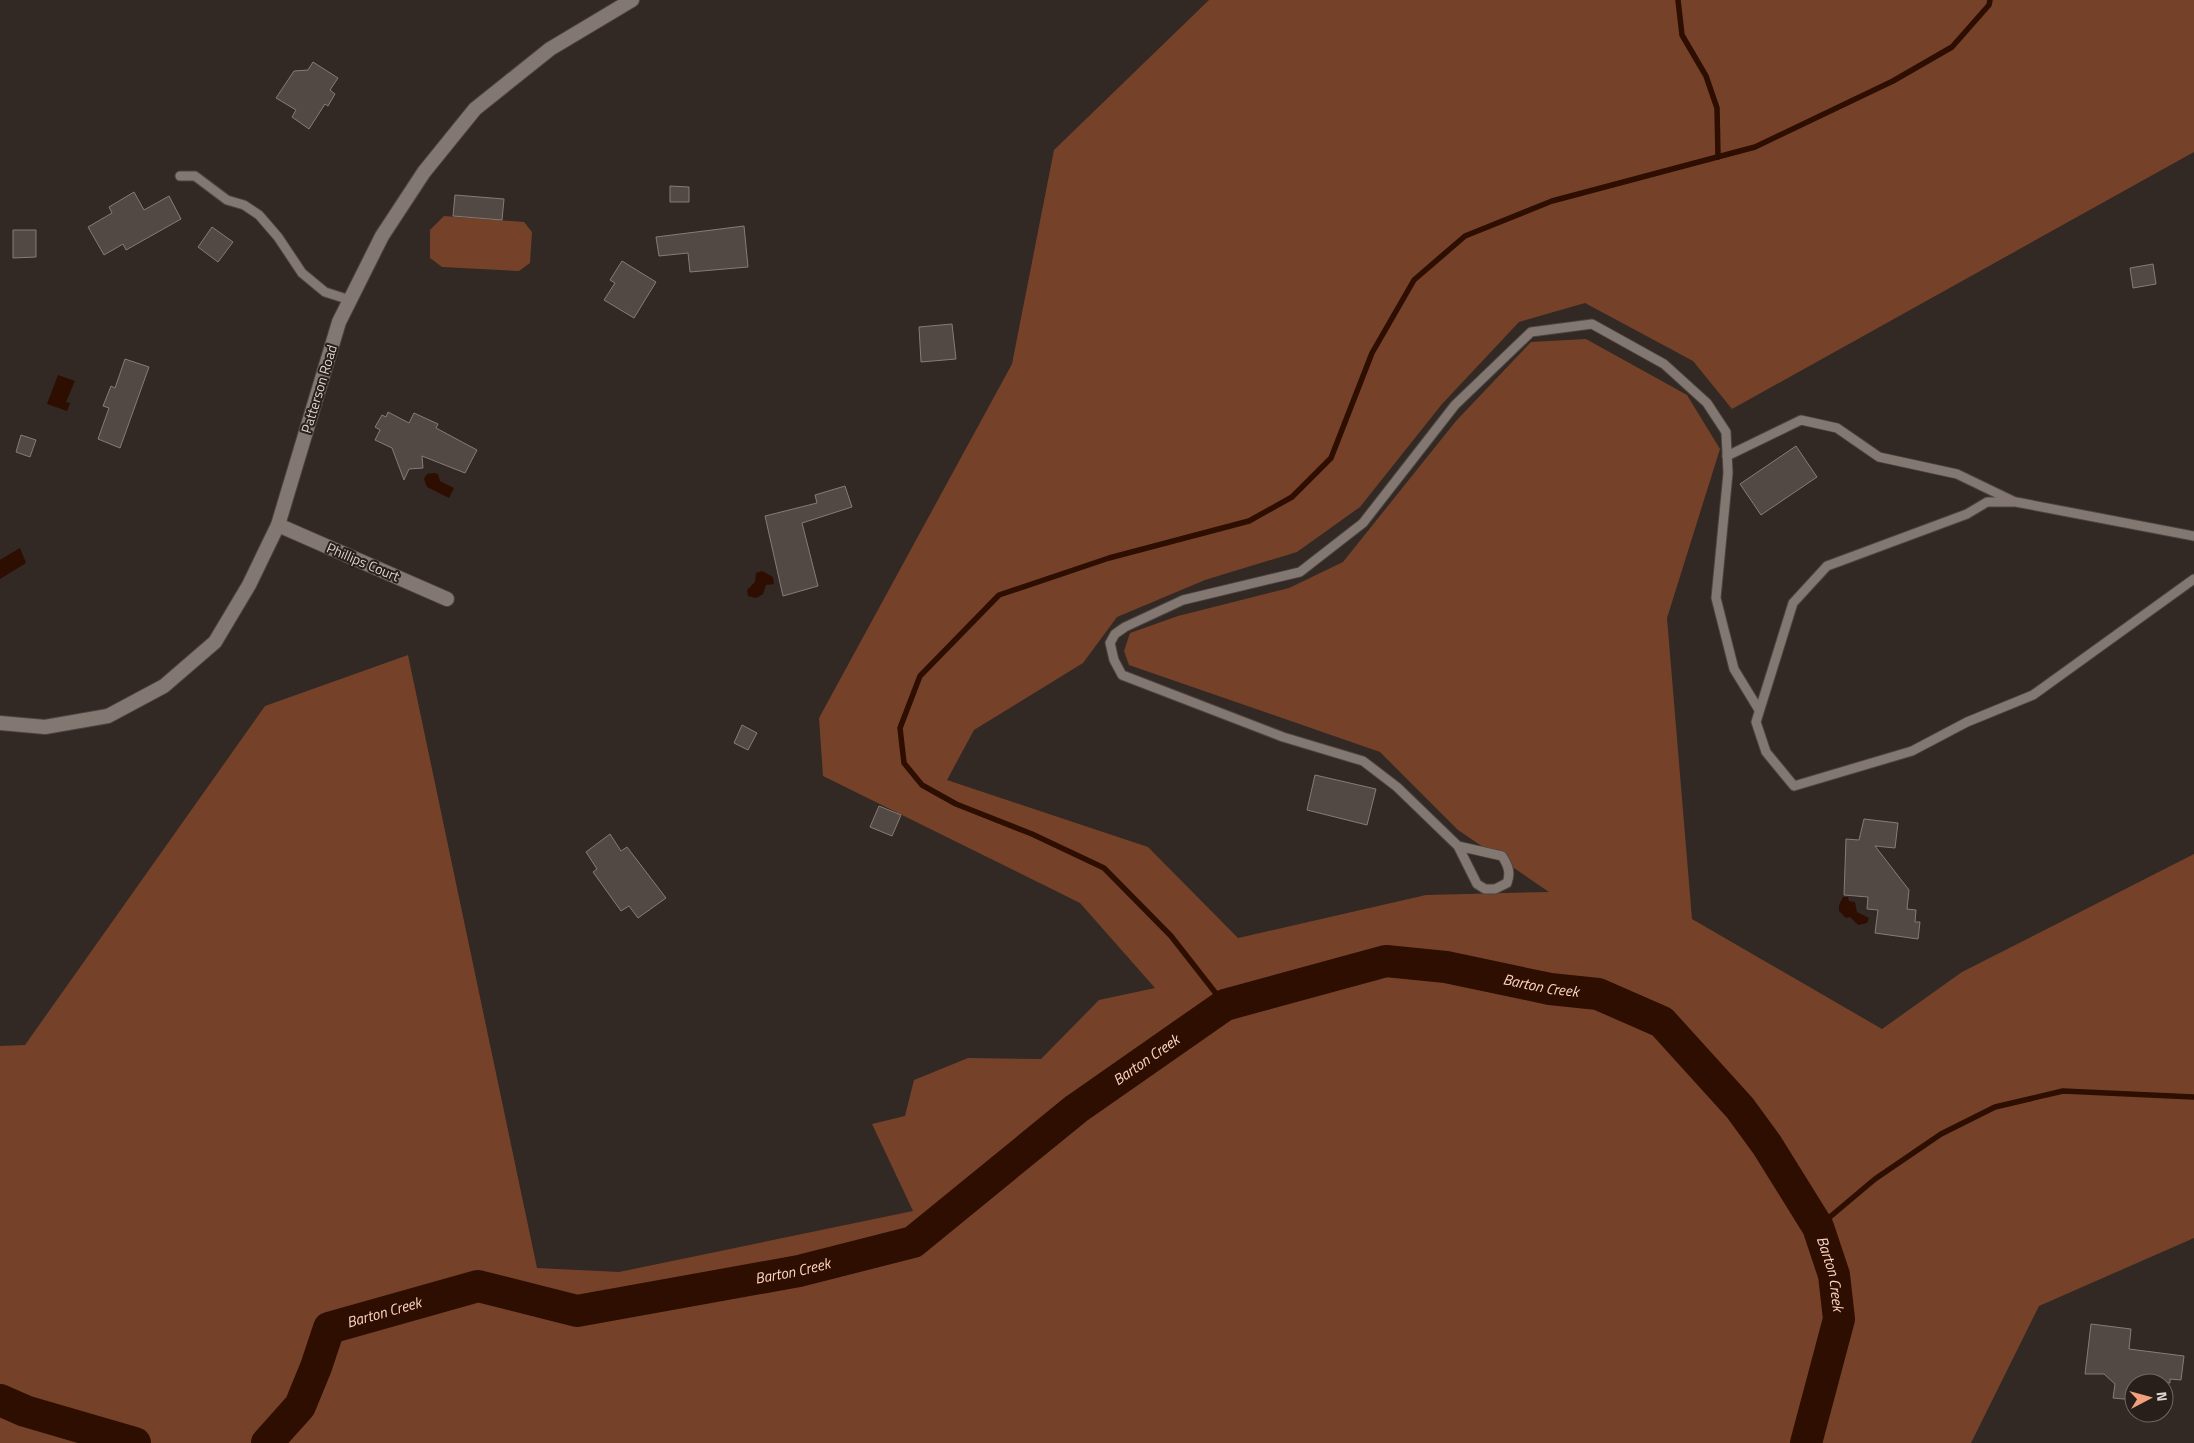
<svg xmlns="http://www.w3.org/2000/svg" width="2194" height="1443" font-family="'Titillium Web',sans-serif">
  <rect width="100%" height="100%" fill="#322824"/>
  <!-- green -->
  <g fill="#754229">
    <path d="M1209 0H2194V152L1732 409 1693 361 1585 303 1519 322 1442 404 1360 507 1297 552 1205 580 1117 617 1083 663 974 730 947 780 1148 847 1238 938 1426 895 1549 892 1458 830 1380 752 1129 665 1124 651 1130 633 1178 616 1289 588 1343 562 1456 421 1531 342 1586 339 1687 395 1720 449 1667 618 1692 919 1882 1029 1962 972 2194 854V1238L2039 1306 1971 1443H0V1046L25 1045 265 706 408 655 537 1268 619 1272 913 1211 872 1124 905 1116 914 1080 968 1058 1041 1059 1099 1000 1155 988 1080 903 823 776 819 718 1012 364 1054 150Z"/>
    <path d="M444 216 524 222 532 232 530 263 519 271 442 267 430 258V230Z"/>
  </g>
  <!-- water -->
  <g fill="#2e0e00">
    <path d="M58 375 75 381 66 402 70 403 67 411 47 404Z"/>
    <path d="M434 473 438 474 440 481 454 488 449 498 427 487 424 479 427 474Z"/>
    <path d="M20 548 26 563 0 579V560Z"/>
    <path d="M762 571 773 577 774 584 766 585 763 594 756 598 748 596 747 590 755 582 756 573Z"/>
    <path d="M1843 897H1848L1849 901 1855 902 1857 912 1869 918 1867 923 1858 925 1850 917 1846 918 1839 911V905Z"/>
  </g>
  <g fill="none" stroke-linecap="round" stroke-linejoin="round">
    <!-- stream -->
    <g stroke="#2e0e00" stroke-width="5.5">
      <path d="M1678 0 1682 35 1706 76 1717 108 1718 157"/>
      <path d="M1225 1005 1171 936 1104 868 1032 834 956 804 922 785 904 763 900 728 920 676 999 595 1109 558 1249 521 1292 497 1331 458 1372 353 1414 280 1465 236 1552 201 1755 147 1893 81 1952 47 1989 5 1990 0"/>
      <path d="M1818 1227 1875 1179 1941 1134 1995 1107 2063 1091 2194 1097"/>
    </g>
    <!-- river -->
    <g stroke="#2e0e00" stroke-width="32">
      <path d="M0 1400 25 1411 135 1443"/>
      <path id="s1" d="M267 1443 300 1406 316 1367 329 1328 478 1286 577 1311 799 1271 913 1242 1076 1109 1225 1005 1386 961 1446 967 1550 989 1598 994 1662 1022 1740 1108 1767 1145 1818 1227 1834 1275 1839 1319 1806 1443"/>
    </g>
  </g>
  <!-- building -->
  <g fill="#534944" stroke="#877b76">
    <path d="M313 62 338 78 330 90 335 94 328 106 325 104 309 129 292 117 296 110 276 98 294 71 308 70Z"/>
    <path d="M670 186 689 187V202H670Z"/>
    <path d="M134 192 144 210 169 196 181 219 126 250 123 244 104 255 88 227 112 213 109 207Z"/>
    <path d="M455 195 504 199 502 220 453 216Z"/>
    <path d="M744 226 748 267 690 272 688 253 659 256 656 237Z"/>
    <path d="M212 227 233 242 218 262 198 247Z"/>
    <path d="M13 230H36V257L13 258Z"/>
    <path d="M622 261 656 282 634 318 604 300 615 283 610 280Z"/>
    <path d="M2153 264 2156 284 2133 288 2130 268Z"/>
    <path d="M952 324 956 359 921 362 919 327Z"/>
    <path d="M125 359 149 367 120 448 98 439 109 408 103 406 111 386 115 388Z"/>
    <path d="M388 412 409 423 414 413 438 424 436 428 477 450 465 473 422 456 423 468 409 469 404 480 392 448 375 440 380 430 375 427 382 415 386 417Z"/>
    <path d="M21 435 36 440 30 457 16 452Z"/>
    <path d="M1796 446 1817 477 1761 515 1740 484Z"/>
    <path d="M845 486 852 507 802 523 818 586 783 596 765 516 817 503 815 495Z"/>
    <path d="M742 725 757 733 748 750 734 743Z"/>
    <path d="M1315 775 1376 789 1367 825 1307 810Z"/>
    <path d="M879 806 901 815 892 836 870 827Z"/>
    <path d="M1864 819 1898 823 1895 848 1875 846 1909 890 1907 909 1916 910 1915 922H1920L1918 939 1875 933 1878 910 1867 909 1868 897 1844 895 1846 839 1859 840Z"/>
    <path d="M610 834 621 851 627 847 666 898 638 918 629 906 621 911 593 872 597 869 586 852Z"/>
    <path d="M2091 1324 2131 1329 2129 1349 2184 1356 2181 1380 2170 1379V1383H2134V1400L2113 1398 2115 1384 2104 1374H2085Z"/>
  </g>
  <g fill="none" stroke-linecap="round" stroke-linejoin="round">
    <defs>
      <g id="service">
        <path d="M180 176H195L227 200 244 205 259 215 278 237 302 273 325 292 350 300"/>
        <path d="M1727 456 1801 420 1837 428 1879 457 1957 474 2013 501"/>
        <path d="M2194 536 2016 502H1987L1967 514 1827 566 1793 603 1756 722 1766 752 1794 786 1912 751 1967 722 2033 695 2194 579"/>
        <path d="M1458 846 1502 856C1508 865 1511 873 1507 883L1495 889H1485L1477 884 1458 846 1397 787 1363 761 1283 737 1122 675 1114 660 1110 643 1115 634 1125 627 1183 600 1300 572 1363 523 1455 405 1531 332 1592 324 1664 364 1707 403 1726 432 1728 473 1716 598 1734 669 1759 710"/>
      </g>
      <g id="minor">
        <path d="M278 525 447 599"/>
        <path d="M0 723 45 727 108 716 164 686 215 642 249 585 278 525 339 322 382 236 424 172 475 109 550 49 632 0"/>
      </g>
    </defs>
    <!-- service casing -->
    <use href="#service" stroke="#4c4440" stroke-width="11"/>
    <!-- minor casing -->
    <use href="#minor" stroke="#4c4440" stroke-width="16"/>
    <!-- service -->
    <use href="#service" stroke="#837772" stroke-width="9"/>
    <!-- minor -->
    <use href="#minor" stroke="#837772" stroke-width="14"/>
  </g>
  <g text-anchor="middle" stroke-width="4" stroke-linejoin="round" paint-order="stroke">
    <!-- street labels -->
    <g font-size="14" fill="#dcd5d2" stroke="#281e1a">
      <text transform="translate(319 389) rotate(-73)" y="5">Patterson Road</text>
      <text transform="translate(363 562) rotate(23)" y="5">Phillips Court</text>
    </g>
    <!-- water labels -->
    <g font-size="15" font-style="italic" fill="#fdd5c3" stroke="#281e1a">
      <text dy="5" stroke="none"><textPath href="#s1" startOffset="1449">Barton Creek</textPath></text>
      <text dy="5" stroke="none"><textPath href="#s1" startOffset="1029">Barton Creek</textPath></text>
      <text dy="5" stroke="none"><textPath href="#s1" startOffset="609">Barton Creek</textPath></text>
      <text dy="5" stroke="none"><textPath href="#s1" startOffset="1884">Barton Creek</textPath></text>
      <text dy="5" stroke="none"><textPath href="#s1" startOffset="190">Barton Creek</textPath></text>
    </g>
  </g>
  <!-- north arrow -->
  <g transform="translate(2149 1398) rotate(84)"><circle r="24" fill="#281e1a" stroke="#706764"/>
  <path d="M0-4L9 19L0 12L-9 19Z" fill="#f1a17c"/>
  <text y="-8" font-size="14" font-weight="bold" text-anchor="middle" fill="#dcd5d2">N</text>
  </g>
</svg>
